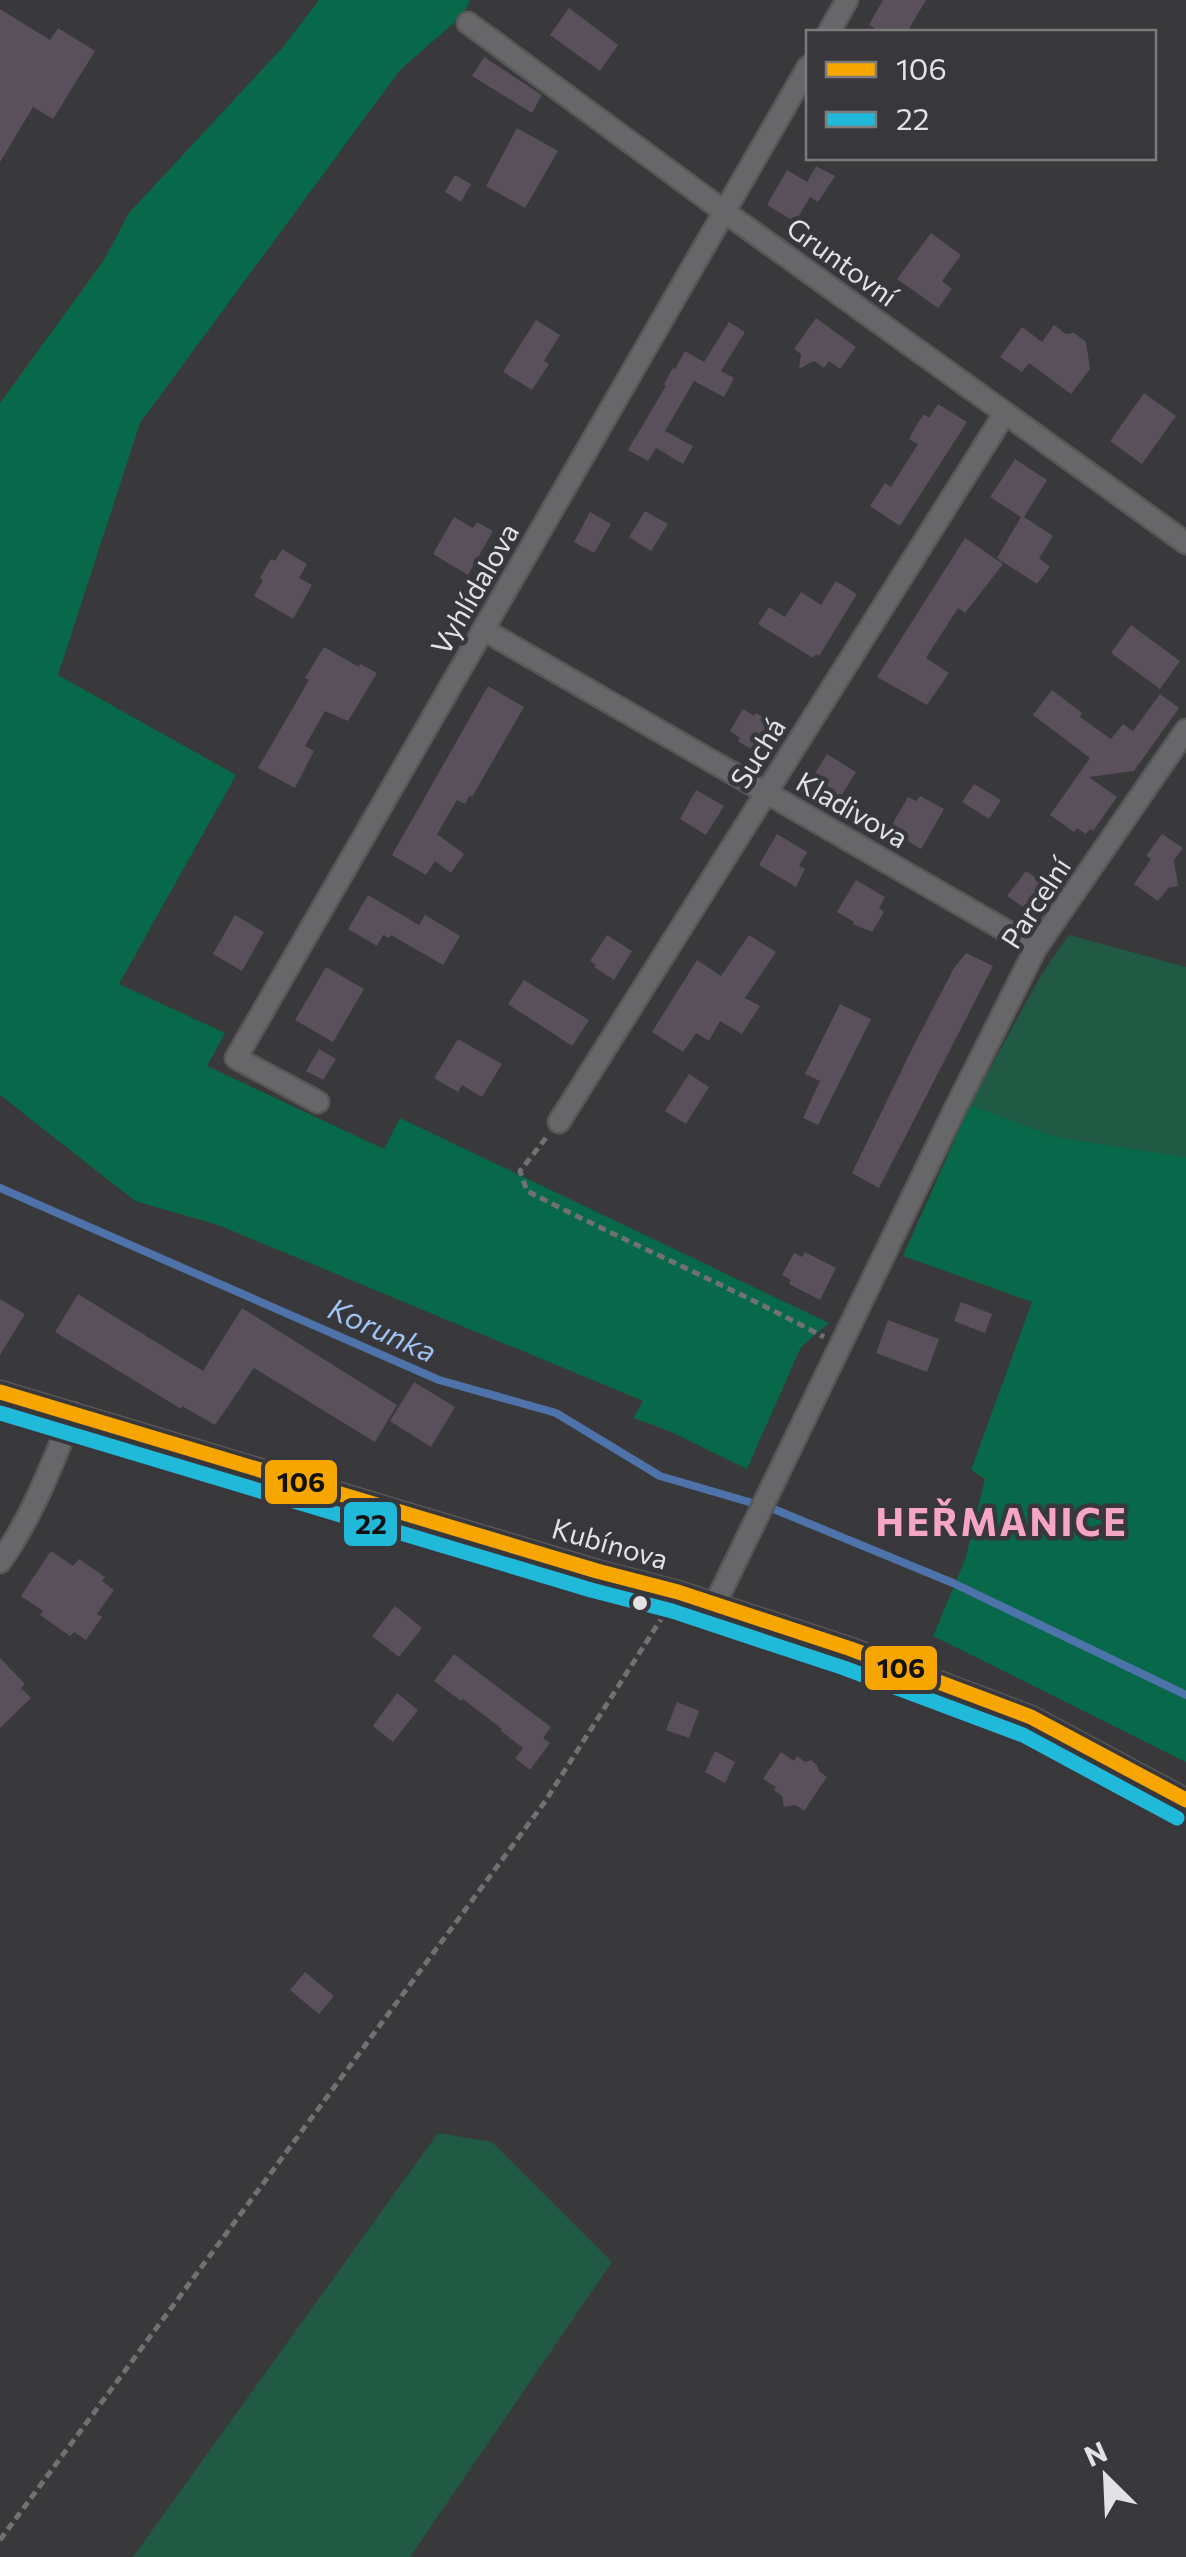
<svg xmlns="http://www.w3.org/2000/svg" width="1186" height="2557" font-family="Commissioner,sans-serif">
  <rect width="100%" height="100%" fill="#39383a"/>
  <!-- green -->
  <g fill="#215a44">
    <path d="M1069 935 1186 967V1157L1056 1137 970 1105 1041 975Z"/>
    <path d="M438 2133 492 2142 612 2262 410 2557H133Z"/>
  </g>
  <!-- forest -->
  <g fill="#08684a">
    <path d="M319 0H470L463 15 400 70 140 423 58 675 236 775 119 984 225 1033 207 1066 384 1149 400 1118 829 1323 801 1347 747 1469 669 1431 633 1418 643 1401 218 1225 135 1201 0 1095V403L104 260 129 213 283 47Z"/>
    <path d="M970 1105 1056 1137 1186 1157V1762L933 1636 965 1560 985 1479 971 1470 1032 1302 903 1256Z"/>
  </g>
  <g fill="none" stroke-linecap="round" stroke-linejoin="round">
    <!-- stream -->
    <g stroke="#4d73aa" stroke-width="8">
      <path d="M0 1188 439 1380 556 1413 660 1476 749 1502"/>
      <path d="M776 1510 953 1583 1186 1695"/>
    </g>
  </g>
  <!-- building -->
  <g fill="#59505b">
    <path d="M883 0H926L907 32H881L869 25Z"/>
    <path d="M569 8 618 45 600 71 550 35Z"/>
    <path d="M0 9 50 40 58 28 95 51 53 119 33 107 0 162Z"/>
    <path d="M484 57 542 95 532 113 472 76Z"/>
    <path d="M517 128 558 151 525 208 486 186Z"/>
    <path d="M816 166 835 176 818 202 810 197 795 222 767 205 787 170 807 182Z"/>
    <path d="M455 175 471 184 461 202 445 192Z"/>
    <path d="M931 233 961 255 942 281 952 289 938 308 897 279Z"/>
    <path d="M816 318 856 347 840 369 829 361 824 368 814 361 799 369 801 354 794 349Z"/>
    <path d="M536 320 560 335 544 361 549 364 532 390 503 372Z"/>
    <path d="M729 322 745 332 721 371 734 378 724 397 694 381 665 431 693 446 683 464 656 448 648 461 628 450 666 386 664 384 673 368 675 369 685 351 704 362Z"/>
    <path d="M1054 325 1066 334 1074 333 1086 342 1090 369 1071 394 1029 363 1022 372 1000 357 1022 327 1042 342Z"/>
    <path d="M1144 393 1176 416 1142 464 1110 441Z"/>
    <path d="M938 404 967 422 900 526 870 506 885 483 891 487 918 444 909 439 917 424 924 414 929 418Z"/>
    <path d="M1015 459 1047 480 1024 517 1053 536 1039 558 1050 567 1037 584 997 558 1021 517 990 497Z"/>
    <path d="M645 511 668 524 651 551 629 537Z"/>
    <path d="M590 512 611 524 594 553 574 542Z"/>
    <path d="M454 517 473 528 477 522 493 531 468 575 433 554Z"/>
    <path d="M965 538 1003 564 965 613 958 608 926 658 949 673 927 705 877 677Z"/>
    <path d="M282 549 307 564 299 578 312 585 293 619 254 596 263 580 260 578 271 559 275 561Z"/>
    <path d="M836 581 857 594 819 656 816 654 813 658 758 624 769 607 785 617 801 592 821 605Z"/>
    <path d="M1131 625 1180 661 1160 689 1111 653Z"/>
    <path d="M324 647 359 667 360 664 377 673 348 721 325 711 305 746 314 751 295 788 258 768 309 680 305 678Z"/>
    <path d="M488 686 524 707 472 797 470 795 465 804 457 800 437 834 464 854 451 873 435 861 426 875 392 855Z"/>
    <path d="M1052 690 1082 713 1080 717 1111 739 1123 724 1133 731 1160 694 1179 708 1134 771 1089 777 1117 797 1093 831 1090 829 1086 834 1077 828 1074 832 1050 815 1090 758 1033 715Z"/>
    <path d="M743 709 754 716 756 713 772 723 765 734 768 736 757 753 738 741 740 738 730 731Z"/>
    <path d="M827 754 856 772 838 801 809 783Z"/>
    <path d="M974 784 1001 800 989 819 962 802Z"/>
    <path d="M696 790 724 806 706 835 680 819Z"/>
    <path d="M920 796 944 809 921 849 889 830 908 797 916 801Z"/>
    <path d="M777 834 807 852 799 866 805 869 796 887 759 865Z"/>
    <path d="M1162 834 1183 848 1174 860 1178 886 1168 888 1158 901 1134 884 1151 859 1146 856Z"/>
    <path d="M1026 871 1047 886 1042 893 1048 897 1034 915 1007 896Z"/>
    <path d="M856 880 885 897 879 908 884 912 872 932 853 924 854 922 837 912Z"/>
    <path d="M368 895 419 925 425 915 460 936 443 965 391 935 389 938 383 935 377 946 348 929Z"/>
    <path d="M235 915 264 932 242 971 213 954Z"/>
    <path d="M607 935 632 951 614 980 594 967 596 965 590 961Z"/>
    <path d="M749 935 776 952 745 998 760 1006 742 1034 720 1021 709 1041 696 1033 683 1052 652 1032 697 960 721 976Z"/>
    <path d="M966 953 993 966 879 1188 852 1173 913 1047 954 968Z"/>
    <path d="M326 967 364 989 333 1042 295 1020Z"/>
    <path d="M524 980 589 1020 572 1046 508 1004Z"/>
    <path d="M840 1004 871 1019 818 1125 803 1118 820 1081 805 1074Z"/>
    <path d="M458 1039 502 1064 482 1097 462 1085 458 1092 434 1078Z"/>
    <path d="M319 1049 336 1059 323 1080 306 1071Z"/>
    <path d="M689 1074 709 1087 686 1124 665 1111Z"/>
    <path d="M805 1252 836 1268 820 1300 789 1284 791 1280 782 1275 794 1253 802 1257Z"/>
    <path d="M78 1294 203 1371 242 1308 397 1405 375 1442 254 1368 215 1425 182 1406 181 1409 55 1332Z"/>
    <path d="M0 1299 25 1314 0 1355Z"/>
    <path d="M961 1302 992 1314 985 1333 954 1321Z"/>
    <path d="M888 1320 939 1339 927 1372 876 1353Z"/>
    <path d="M414 1382 455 1407 431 1447 390 1421Z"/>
    <path d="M51 1551 73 1566 79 1559 105 1577 102 1581 114 1590 97 1614 102 1617 86 1640 74 1632 70 1636 40 1615 43 1611 21 1596Z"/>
    <path d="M395 1606 422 1628 399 1657 372 1636Z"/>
    <path d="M454 1654 551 1727 543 1738 550 1743 530 1770 515 1758 523 1748 501 1731 502 1729 463 1699 461 1701 434 1681Z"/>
    <path d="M0 1658 25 1684 21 1688 31 1698 0 1728Z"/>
    <path d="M397 1693 418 1710 393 1742 373 1726Z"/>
    <path d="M677 1702 699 1711 689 1738 666 1730Z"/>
    <path d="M715 1751 735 1762 725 1783 705 1772Z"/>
    <path d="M781 1752 794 1761 797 1756 805 1762 811 1760 817 1765 819 1771 827 1777 804 1811 796 1805 784 1807 782 1796 774 1790 776 1787 763 1779Z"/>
    <path d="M305 1972 334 1996 319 2014 290 1990Z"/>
  </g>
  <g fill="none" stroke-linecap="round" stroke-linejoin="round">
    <defs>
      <g id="minor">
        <path d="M468 23 725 212 1186 543"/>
        <path d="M829 32 847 0"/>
        <path d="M484 630 1036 948"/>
        <path d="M318 1102 236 1058 808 67"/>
        <path d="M559 1122 1005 413"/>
        <path d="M0 1392 597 1571 678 1592 851 1649 1031 1717 1186 1800"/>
        <path d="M0 1562C33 1516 52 1464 73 1413"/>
        <path d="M715 1604 954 1111 1036 948 1186 730"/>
      </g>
    </defs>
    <!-- minor casing -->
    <use href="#minor" stroke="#575658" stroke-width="25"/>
    <!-- path -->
    <g stroke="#717072" stroke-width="5" stroke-dasharray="8 5" stroke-linecap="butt">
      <path d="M546 1138 520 1171 527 1191C626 1242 727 1285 824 1337"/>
      <path d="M0 2540 544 1803 668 1608"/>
    </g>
    <!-- minor -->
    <use href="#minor" stroke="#676668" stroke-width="20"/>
    <defs>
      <path id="bus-1" d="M0 1392 597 1571 678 1592 851 1649 1031 1717 1186 1800"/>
      <path id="bus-2" d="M0 1413 591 1590 672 1611 844 1668 1023 1735 1177 1818"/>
    </defs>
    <!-- bus-1 casing -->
    <use href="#bus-1" stroke="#38373b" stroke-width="22"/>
    <!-- bus-2 casing -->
    <use href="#bus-2" stroke="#38373b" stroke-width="22"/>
    <!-- bus-1 -->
    <use href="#bus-1" stroke="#f7a600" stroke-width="15"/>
    <!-- bus-2 -->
    <use href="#bus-2" stroke="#20b9da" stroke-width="15"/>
  </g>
  <!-- markers -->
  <circle fill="#e2e1e3" stroke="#38373b" stroke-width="4" cx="640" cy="1603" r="9"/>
  <g text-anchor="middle" stroke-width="9" stroke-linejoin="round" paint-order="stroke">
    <!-- street labels -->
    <g font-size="28" fill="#e2e1e3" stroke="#38373b">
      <text transform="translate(842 262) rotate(36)" y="10">Gruntovní</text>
      <text transform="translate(475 589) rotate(-60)" y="10">Vyhlídalova</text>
      <text transform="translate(758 753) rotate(-58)" y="10">Suchá</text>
      <text transform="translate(852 810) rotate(30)" y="10">Kladivova</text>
      <text transform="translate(1036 903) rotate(-57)" y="10">Parcelní</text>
      <text transform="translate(610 1544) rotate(16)" y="10">Kubínova</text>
    </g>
    <!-- water labels -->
    <g font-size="30" font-style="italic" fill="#a0c3f5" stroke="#38373b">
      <text transform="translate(382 1331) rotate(24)" y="10">Korunka</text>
    </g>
    <!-- district labels -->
    <g font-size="38" font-weight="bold" letter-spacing="2.5" fill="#f6a6c3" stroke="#38373b">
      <text x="1002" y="1536">HEŘMANICE</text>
    </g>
  </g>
  <g stroke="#38373b" stroke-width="4">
    <rect x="263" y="1458" width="76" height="48" rx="10" fill="#f7a600"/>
    <rect x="342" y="1500" width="57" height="48" rx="10" fill="#20b9da"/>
    <rect x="863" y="1644" width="76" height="48" rx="10" fill="#f7a600"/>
  </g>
  <g font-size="28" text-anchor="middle" font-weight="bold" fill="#111">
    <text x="301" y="1492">106</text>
    <text x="371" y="1534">22</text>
    <text x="901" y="1678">106</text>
  </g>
  <!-- legend -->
  <rect x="806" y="30" width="350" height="130" fill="#38373b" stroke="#7c7b7e" stroke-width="2.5"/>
  <rect x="826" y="62" width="50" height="15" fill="#f7a600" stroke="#7c7b7e" stroke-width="2.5"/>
  <text x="896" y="80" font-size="30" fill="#e2e1e3">106</text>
  <rect x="826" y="112" width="50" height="15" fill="#20b9da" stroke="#7c7b7e" stroke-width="2.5"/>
  <text x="896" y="130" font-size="30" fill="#e2e1e3">22</text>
  <!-- north arrow -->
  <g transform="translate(1106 2477) rotate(336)" stroke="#38373b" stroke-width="8" paint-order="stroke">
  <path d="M0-8L18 38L0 25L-18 38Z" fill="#e2e1e3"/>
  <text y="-15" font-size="28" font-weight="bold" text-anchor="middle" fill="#e2e1e3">N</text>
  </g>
</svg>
